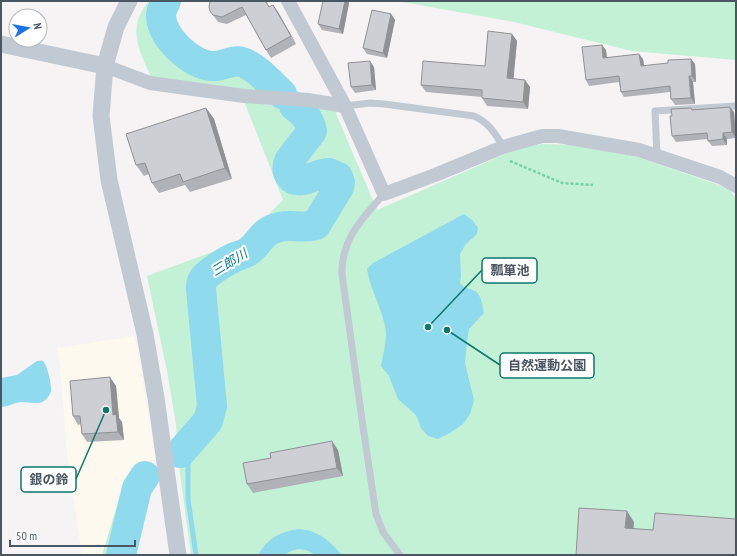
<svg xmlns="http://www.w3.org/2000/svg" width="737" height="556" font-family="'PT Sans Narrow','Noto Sans JP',sans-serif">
  <rect width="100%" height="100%" fill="#f5f3f3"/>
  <!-- commercial -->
  <path fill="#fdf9ef" d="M135 336 156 459 132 467 119 499 102 555H82L67 455 60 364 57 348Z"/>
  <!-- green -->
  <g fill="#c3f1d5">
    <path d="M148 1H176C174 6 170 13 169 19 169 33 184 47 194 55L238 50 254 58 292 93 243 92 151 77C143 59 131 38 139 17 141 12 145 6 148 1Z"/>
    <path d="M397 1H736V60L632 51 514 22Z"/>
    <path d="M244 101 297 103 335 111 377 210 517 149 542 144 574 145 637 157 719 185 731 191 736 199V555H191L180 474 176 425 168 376 147 276 242 241 283 200Z"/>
    <path d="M132 467 146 484 126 555H102L119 499Z"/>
  </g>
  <!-- water -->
  <g fill="#90daee">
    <path d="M464 214 473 221 478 228 477 234 465 245 460 254 461 276 460 283C465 289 469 288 475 291 482 296 482 305 484 313L469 329 467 342 465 363 474 400 470 414 463 424 450 433 438 439 428 436 421 428 416 415 398 399 389 376 381 366C383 353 388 339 385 326 381 306 370 289 367 269L373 263Z"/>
    <path d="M37 361C39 361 41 360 43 361 47 364 52 386 51 391 50 395 47 399 44 401 38 405 29 402 22 402 15 402 8 407 1 407V378L17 375Z"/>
    <path d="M299 529C319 531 329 540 342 555H316L306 550 298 549 291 551 284 555H258C267 539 280 531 299 529Z"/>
  </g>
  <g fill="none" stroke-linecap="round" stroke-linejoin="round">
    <!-- stream -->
    <path stroke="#90daee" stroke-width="5" d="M188 445V499L196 555"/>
    <!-- river -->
    <g stroke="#90daee" stroke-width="30">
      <path d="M166 1C164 5 161 11 161 15 161 37 191 65 212 66 223 67 231 59 242 62 257 67 271 84 282 94"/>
      <path d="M180 453 208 421 212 406 201 289C201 285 201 281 204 278 210 271 226 261 235 257 240 255 245 254 249 251 261 242 261 231 280 227 292 224 303 229 316 225L339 187 340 182 338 177C335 176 332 174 329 173 318 172 299 188 290 176 286 171 287 166 289 161L312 131C309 118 304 113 294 106"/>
      <path d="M121 555 137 488 145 476"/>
    </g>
    <!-- path -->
    <path stroke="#7ad0a6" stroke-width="2.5" stroke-dasharray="3 2" stroke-linecap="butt" d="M510 161 562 183 593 185"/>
    <!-- service -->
    <g stroke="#c1cad2" stroke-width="7">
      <path d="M345 106 370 103 384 104 474 116C488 122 496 134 503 147"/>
      <path d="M657 155 655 111 736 106"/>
      <path d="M384 194C362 218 341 240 342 274L363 427 376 514 383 532 400 555"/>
    </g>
    <!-- minor -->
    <g stroke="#c1cad2" stroke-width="14">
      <path d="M288 1 345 106 384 194 435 175 503 147 542 136H558L639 150 720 177 736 186"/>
      <path d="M105 66 150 83 244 96 308 100 345 106"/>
    </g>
    <!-- tertiary -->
    <g stroke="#c1cad2" stroke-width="17">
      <path d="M129 1 116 27 105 66 101 116 109 180 145 334 156 398 178 555"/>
      <path d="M1 44 105 66"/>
    </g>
  </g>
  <!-- wall -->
  <g fill="#b0b2b7">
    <path d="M210 1H266L269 7 273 5 278 12 296 44 271 58 266 50 246 15 227 24 218 22 210 11Z"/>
    <path d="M345 1H348L349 3 343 34 322 30 318 24Z"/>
    <path d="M391 14 395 20 387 58 367 54 363 48Z"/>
    <path d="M512 34 517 41 513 78 530 87 528 109 487 106 482 98V97L426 92 421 85 485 66Z"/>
    <path d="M606 50 607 57 643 59 644 66 668 63 691 59 695 64 696 82H693L695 104 675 105 671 99 670 92 624 97 621 92 619 82 589 86 586 80Z"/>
    <path d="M374 67 376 90 355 93 351 87Z"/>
    <path d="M206 108 214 119 232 179 190 192 185 185 159 193 152 183 149 174 144 176 136 165Z"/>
    <path d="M691 108 693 110 734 112 736 138 727 139V145L712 146 708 141V139L676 142 672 136V116Z"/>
    <path d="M116 386 119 418 122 422 124 440 87 442 82 434 81 424 78 425 73 416Z"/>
    <path d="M338 450 343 476 253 493 247 484Z"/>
  </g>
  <!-- shaded-wall -->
  <g fill="#909195">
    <path d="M345 1H348L349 3 343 34 339 29Z"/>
    <path d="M273 5 278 12 296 44 291 36Z"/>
    <path d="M391 14 395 20 387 58 383 53Z"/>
    <path d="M512 34 517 41 513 85 507 78Z"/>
    <path d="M602 45 606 50 607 63 603 58Z"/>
    <path d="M639 54 643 59 645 72 641 66Z"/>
    <path d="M691 59 695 64 696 82 692 76Z"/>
    <path d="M370 61 374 67 376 90 372 85Z"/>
    <path d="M689 76 693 82 695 104 691 98Z"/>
    <path d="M525 80 530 87 528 109 523 102Z"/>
    <path d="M730 107 734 112 736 138 732 132Z"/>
    <path d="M206 108 214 119 232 179 225 168Z"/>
    <path d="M723 133 727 139V145L723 139Z"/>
    <path d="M110 377 116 386 119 418 122 422 124 440 118 432 113 415Z"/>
    <path d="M332 441 338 450 343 476 337 468Z"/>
    <path d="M627 511 634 522 633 539 625 528Z"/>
  </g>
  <!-- building -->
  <g fill="#cdcfd5" stroke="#909195">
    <path d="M210 1H265L269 7 273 5 291 36 266 50 242 7 222 17 213 15 210 11 209 7Z"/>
    <path d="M323 1H345L339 29 318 24Z"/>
    <path d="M372 10 391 14 383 53 363 48Z"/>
    <path d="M488 31 512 34 507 78 525 80 523 102 482 98V90L421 85 423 61 485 66Z"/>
    <path d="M602 45 603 58 639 54 641 66 668 63V60L691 59 692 76H689L691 98 671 99 670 86 621 92 619 76 586 80 582 47Z"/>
    <path d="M370 61 372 85 351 87 348 63Z"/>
    <path d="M730 107 732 132 723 133V139L708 141 707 133 672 136 670 116H672L671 109 691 108 692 110Z"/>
    <path d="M206 108 225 168 183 182 180 174 152 183 145 163 136 165 126 134Z"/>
    <path d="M110 377 113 415 116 414 118 432 82 434 80 416H73L70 381Z"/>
    <path d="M332 441 337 468 247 484 243 463 271 458 270 453Z"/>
    <path d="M579 508 627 511 625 528 653 530 655 513 736 519V555H576Z"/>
  </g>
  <g text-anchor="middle" stroke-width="4" stroke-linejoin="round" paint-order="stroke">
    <!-- water labels -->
    <g font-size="13" font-style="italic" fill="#0c7c9b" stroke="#fff">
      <text transform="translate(229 262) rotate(-31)" y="5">三郎川</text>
    </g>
  </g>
  <!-- callouts -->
  <path fill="none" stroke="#0f766e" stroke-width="1.5" d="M428 327L482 270M447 330L500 365M106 410L76 479"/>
  <g fill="#0f766e" stroke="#fff" stroke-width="1.5">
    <circle cx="428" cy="327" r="4"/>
    <circle cx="447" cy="330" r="4"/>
    <circle cx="106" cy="410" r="4"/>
  </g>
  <g fill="#fff" stroke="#0f766e" stroke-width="1.5">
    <rect x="482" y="258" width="55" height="25" rx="4"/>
    <rect x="500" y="353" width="94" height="25" rx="4"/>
    <rect x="21" y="467" width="55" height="25" rx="4"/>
  </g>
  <g font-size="13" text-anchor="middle" font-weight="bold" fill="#4a5661">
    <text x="510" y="275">瓢箪池</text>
    <text x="547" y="370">自然運動公園</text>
    <text x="49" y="484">銀の鈴</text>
  </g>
  <!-- border -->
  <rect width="737" height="556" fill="none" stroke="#4a5661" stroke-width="4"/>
  <!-- north arrow -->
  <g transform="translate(28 28) rotate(79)"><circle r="19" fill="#ffffff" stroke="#b7bbc0"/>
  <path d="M0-3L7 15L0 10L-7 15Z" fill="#1a73e8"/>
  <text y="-6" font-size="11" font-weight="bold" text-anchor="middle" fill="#4a5661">N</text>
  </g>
  <!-- scale -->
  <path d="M10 540v6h125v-6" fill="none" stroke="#4a5661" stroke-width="2"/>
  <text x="16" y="540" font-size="12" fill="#4a5661" stroke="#ffffff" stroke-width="3" paint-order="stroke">50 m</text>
</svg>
